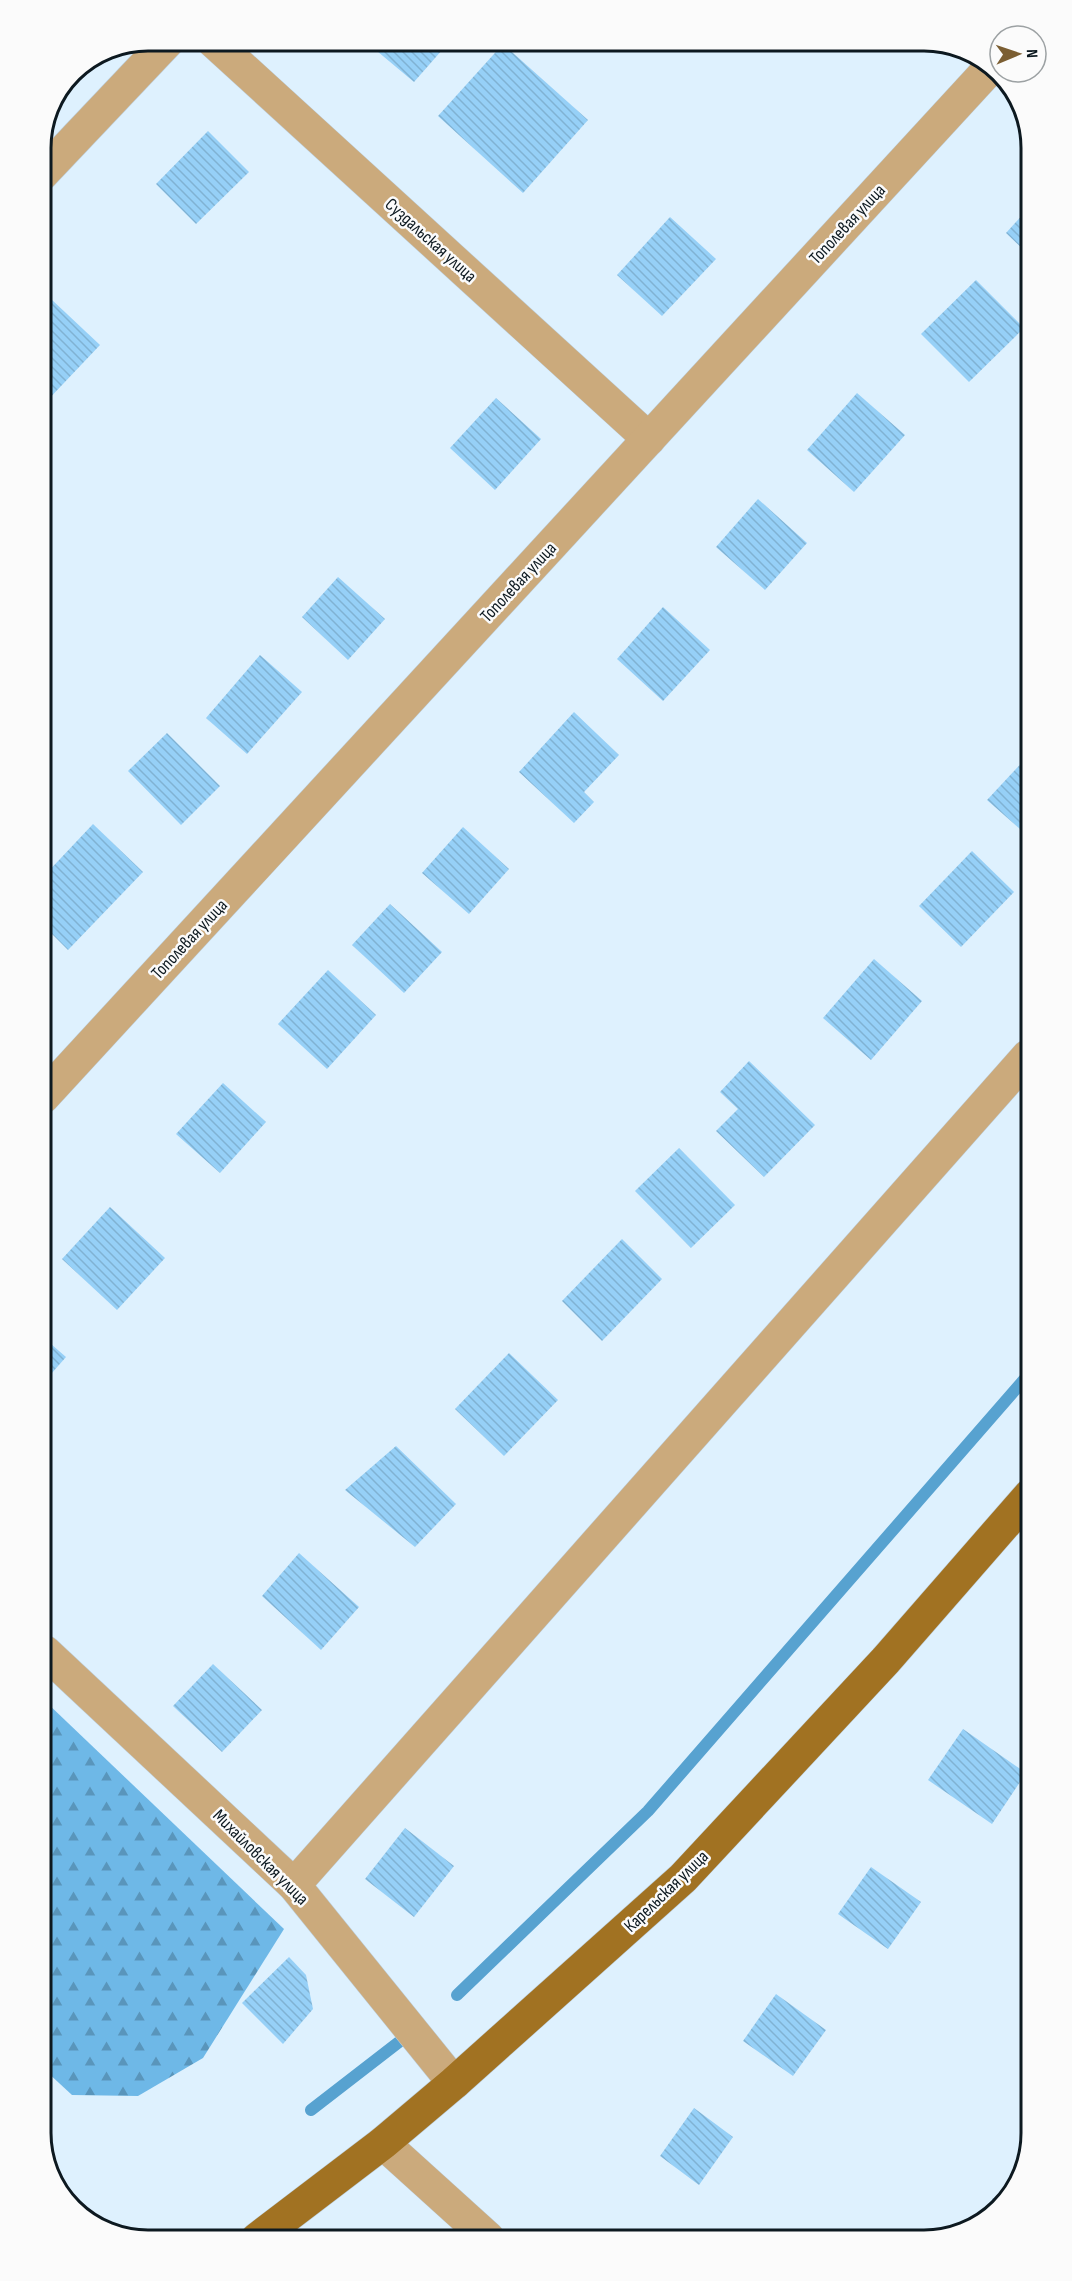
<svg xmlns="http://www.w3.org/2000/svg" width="1072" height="2281" font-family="'Sofia Sans Condensed',sans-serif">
  <defs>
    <pattern id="forest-firs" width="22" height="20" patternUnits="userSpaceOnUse" patternTransform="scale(1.5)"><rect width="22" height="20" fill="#6eb8e7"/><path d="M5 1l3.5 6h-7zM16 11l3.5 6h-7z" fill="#5995bb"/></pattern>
    <pattern id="building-back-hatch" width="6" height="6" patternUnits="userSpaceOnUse" patternTransform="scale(1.5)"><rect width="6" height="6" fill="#96d0f7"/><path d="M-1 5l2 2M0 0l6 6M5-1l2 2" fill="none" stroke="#80b2d3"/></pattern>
  </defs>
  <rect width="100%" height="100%" fill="#def1fe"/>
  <!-- forest -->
  <path fill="url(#forest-firs)" d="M45 1701 284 1929 203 2058 138 2096 72 2095 46 2071Z"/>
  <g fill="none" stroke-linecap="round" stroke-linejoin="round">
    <!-- stream -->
    <g stroke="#57a2d0" stroke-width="12">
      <path d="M457 1995 648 1811 1029 1374"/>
      <path d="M311 2110 408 2035"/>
    </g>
  </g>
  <!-- building -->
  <g fill="url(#building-back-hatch)">
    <path d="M365 41H450L414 82Z"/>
    <path d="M503 44 588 120 523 193 438 116Z"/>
    <path d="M208 131 249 172 196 224 156 184Z"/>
    <path d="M1026 211V252L1006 233Z"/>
    <path d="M670 217 716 259 662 316 617 275Z"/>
    <path d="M976 280 1024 328 969 382 921 334Z"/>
    <path d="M51 299 100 345 44 404 41 402V309Z"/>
    <path d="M857 393 905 435 854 492 807 450Z"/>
    <path d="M496 398 541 439 495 490 450 448Z"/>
    <path d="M758 499 807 543 765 590 716 547Z"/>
    <path d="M338 577 385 619 348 660 302 617Z"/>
    <path d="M663 607 710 650 663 701 617 659Z"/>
    <path d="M260 655 302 692 247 754 206 718Z"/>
    <path d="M574 712 619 755 584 792 594 802 574 823 519 772Z"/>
    <path d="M167 733 220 786 181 825 128 771Z"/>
    <path d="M1028 756V836L987 800Z"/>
    <path d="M93 824 143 872 68 950 43 925V877Z"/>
    <path d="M463 827 509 869 469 914 422 873Z"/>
    <path d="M972 851 1014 892 961 947 919 906Z"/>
    <path d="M390 904 442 952 404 993 352 945Z"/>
    <path d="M874 959 922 1001 871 1060 823 1018Z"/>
    <path d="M328 970 376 1015 327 1069 278 1024Z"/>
    <path d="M749 1061 815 1125 764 1177 716 1131 738 1109 720 1092Z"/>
    <path d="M223 1083 266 1122 220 1173 176 1134Z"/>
    <path d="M679 1148 735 1205 691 1248 635 1191Z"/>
    <path d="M110 1207 165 1258 117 1310 62 1259Z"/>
    <path d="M622 1239 662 1279 602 1341 562 1301Z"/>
    <path d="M44 1338 66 1357 44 1382Z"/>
    <path d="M509 1353 558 1400 504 1456 455 1409Z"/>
    <path d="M396 1446 456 1504 415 1547 345 1490Z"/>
    <path d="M299 1553 359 1607 321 1650 262 1596Z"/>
    <path d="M213 1664 262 1710 222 1752 173 1706Z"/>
    <path d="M963 1729 1026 1773 992 1824 928 1780Z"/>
    <path d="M405 1828 454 1866 414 1917 365 1879Z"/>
    <path d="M871 1867 921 1902 888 1949 838 1914Z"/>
    <path d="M289 1957 306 1975 313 2009 283 2044 242 2003Z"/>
    <path d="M776 1994 826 2030 793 2076 743 2041Z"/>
    <path d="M1031 2098V2127L1021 2122Z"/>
    <path d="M694 2108 733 2137 699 2185 660 2156Z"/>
    <path d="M993 2198 1003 2203 984 2217Z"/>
  </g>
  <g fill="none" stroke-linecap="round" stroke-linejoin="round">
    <defs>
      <g id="minor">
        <path d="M213 41 649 439"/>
        <path d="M41 175 168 41"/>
        <path d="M43 1097 992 66"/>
        <path d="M45 1652 294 1885 454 2083"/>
        <path d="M294 1885 1028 1056"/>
        <path d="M383 2143 488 2238"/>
      </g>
      <path id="major" d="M257 2239 383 2143 454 2083 683 1878 886 1660 1030 1495"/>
    </defs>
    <!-- minor casing -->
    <use href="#minor" stroke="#bdceda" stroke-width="34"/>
    <!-- major casing -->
    <use href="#major" stroke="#bdceda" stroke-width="34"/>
    <!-- minor -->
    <use href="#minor" stroke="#cbaa7c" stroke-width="33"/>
    <!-- major -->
    <use href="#major" stroke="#a17222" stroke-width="33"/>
  </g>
  <g text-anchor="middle" stroke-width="5" stroke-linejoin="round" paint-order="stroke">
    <!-- street labels -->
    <g font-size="18" fill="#0d1920" stroke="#fbfbfb">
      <text transform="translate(847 224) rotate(-47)" y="6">Тополевая улица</text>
      <text transform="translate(431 240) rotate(42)" y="6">Суздальская улица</text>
      <text transform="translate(518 582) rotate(-47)" y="6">Тополевая улица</text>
      <text transform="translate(189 939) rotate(-47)" y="6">Тополевая улица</text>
      <text transform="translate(261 1857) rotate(45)" y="6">Михайловская улица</text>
      <text transform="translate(666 1891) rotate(-44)" y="6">Карельская улица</text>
    </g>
  </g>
  <!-- crop -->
  <path d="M0 0H1072V2281H0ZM148 51H924A97 97 0 0 1 1021 148V2133A97 97 0 0 1 924 2230H148A97 97 0 0 1 51 2133V148A97 97 0 0 1 148 51Z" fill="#fbfbfb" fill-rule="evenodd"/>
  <path fill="none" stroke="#0d1920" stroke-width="3" d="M148 51H924A97 97 0 0 1 1021 148V2133A97 97 0 0 1 924 2230H148A97 97 0 0 1 51 2133V148A97 97 0 0 1 148 51Z"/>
  <!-- north arrow -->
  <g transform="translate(1018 54) rotate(88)"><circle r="28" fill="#fbfbfb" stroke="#9ca1a3" stroke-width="1.5"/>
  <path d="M0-4.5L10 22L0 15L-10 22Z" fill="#7b5e32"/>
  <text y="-9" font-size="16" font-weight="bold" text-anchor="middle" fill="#0d1920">N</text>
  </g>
</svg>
